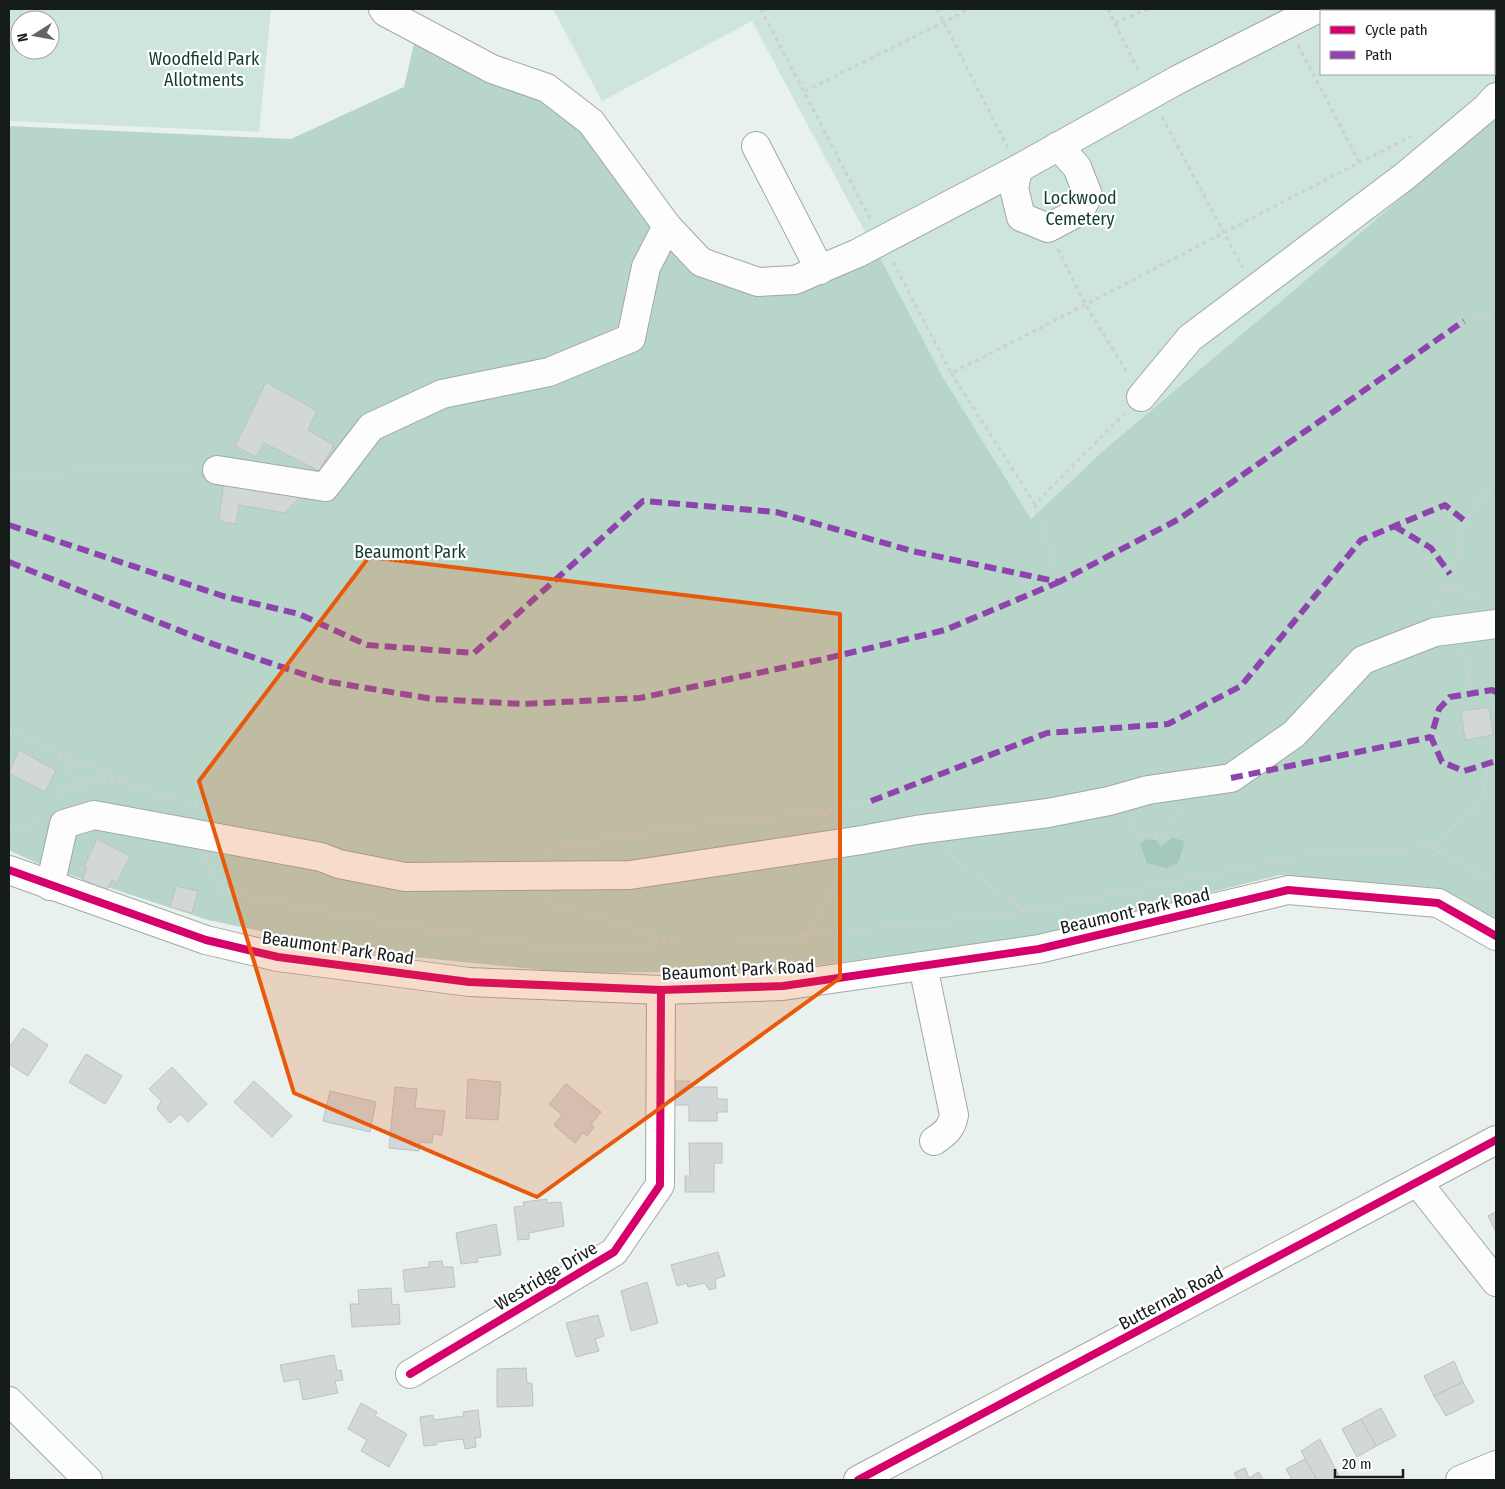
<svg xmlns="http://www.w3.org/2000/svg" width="1505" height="1489" font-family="'Fira Sans Condensed',sans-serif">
  <rect width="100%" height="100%" fill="#e8f1ed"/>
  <!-- green -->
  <g fill="#cde5db" fill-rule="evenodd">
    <path d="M9 9H271L259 132 9 121ZM20 20H50V50H20Z"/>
    <path d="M553 9H1496V116L1292 292 1104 450 1031 519 941 374 752 21 602 101ZM1321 11H1494V74H1321Z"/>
  </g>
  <!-- forest -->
  <path fill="#b7d5c8" d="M415 39 541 97 584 132 650 219 752 290 879 256 941 374 1031 519 1104 450 1292 292 1496 116V920L1438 888 1280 875 1028 938 774 971 573 973 355 951 208 920 43 866 9 850V126L291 139 404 87Z"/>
  <!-- water -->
  <path fill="#a4c8b9" d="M1172 838 1185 841 1178 863 1167 868 1147 863 1140 843 1148 839 1156 840 1161 847Z"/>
  <!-- building -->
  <g fill="#d2d7d7" stroke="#bec2c2">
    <path d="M266 382 317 411 308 430 334 445 319 471 264 443 256 457 235 446Z"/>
    <path d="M224 481 302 495 285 513 239 505 236 524 219 521Z"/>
    <path d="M1489 707 1493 735 1465 740 1461 711Z"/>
    <path d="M19 750 56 770 45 792 9 773Z"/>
    <path d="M97 839 130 856 117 883 112 880 106 891 82 879 87 868 84 866Z"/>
    <path d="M176 886 198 891 192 913 170 907Z"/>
    <path d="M23 1028 48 1045 28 1076 9 1064V1048Z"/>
    <path d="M86 1054 122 1076 105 1104 69 1082Z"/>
    <path d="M172 1067 207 1104 188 1122 180 1114 170 1123 157 1109 161 1101 149 1089Z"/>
    <path d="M468 1079 501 1082 498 1120 466 1118Z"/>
    <path d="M254 1081 292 1116 272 1137 234 1102Z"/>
    <path d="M668 1081H690V1087H717V1099H727V1112H717V1121H689V1105H669Z"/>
    <path d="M566 1084 601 1112 591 1125 594 1127 587 1136 583 1133 575 1143 554 1125 562 1115 549 1104Z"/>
    <path d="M395 1087 417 1089 415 1108 445 1111 442 1135 433 1134 432 1143 420 1142 419 1151 389 1148Z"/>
    <path d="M330 1091 376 1102 370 1132 323 1121Z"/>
    <path d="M689 1143H722V1163H714V1192H685V1176H690Z"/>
    <path d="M547 1199V1203L561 1202 564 1226 529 1233V1239L518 1240 514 1207 524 1206 523 1202Z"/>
    <path d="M1496 1212V1232L1488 1216Z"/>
    <path d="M496 1224 501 1255 477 1258 478 1262 461 1264 456 1233Z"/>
    <path d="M718 1252 725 1276 715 1279 716 1288 709 1290 705 1283 688 1287 687 1283 677 1286 671 1265Z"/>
    <path d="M442 1261 443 1267H453L455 1287 405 1292 403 1270 429 1267V1262Z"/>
    <path d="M647 1282 658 1323 631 1331 621 1291Z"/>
    <path d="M391 1288 392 1305 399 1304 400 1324 352 1327 350 1304H359L358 1290Z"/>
    <path d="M598 1315 604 1336 595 1339 599 1351 576 1357 566 1323Z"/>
    <path d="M334 1355 337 1371 341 1370 343 1380 335 1381 338 1393 303 1400 299 1379 284 1382 280 1365Z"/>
    <path d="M1454 1361 1463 1382 1434 1396 1424 1376Z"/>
    <path d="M526 1368 527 1383H532L533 1406 497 1407V1369Z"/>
    <path d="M1463 1382 1474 1402 1446 1416 1434 1396Z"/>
    <path d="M361 1403 377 1412 375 1416 407 1434 389 1467 361 1451 367 1440 348 1429Z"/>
    <path d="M1381 1408 1396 1436 1376 1446 1361 1419Z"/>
    <path d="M478 1410 481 1437 475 1438 476 1447 465 1449 463 1439 437 1442 436 1445 424 1446 420 1417 433 1415 434 1420 464 1416 463 1412Z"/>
    <path d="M1361 1419 1376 1446 1357 1457 1342 1429Z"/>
    <path d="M1320 1439 1339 1476 1331 1480H1317L1301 1451Z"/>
    <path d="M1305 1459 1317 1480H1292L1286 1469Z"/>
    <path d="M1245 1468 1249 1478 1259 1472 1263 1480H1238L1234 1473Z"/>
  </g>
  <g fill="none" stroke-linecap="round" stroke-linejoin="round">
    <defs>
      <g id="minor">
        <path d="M383 9 385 12 492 69 547 88 591 122 667 226 701 262 758 282 795 280 858 253 1018 169 1179 79 1317 9"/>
        <path d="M756 146 820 270"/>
        <path d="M1018 169 1014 188 1021 217 1048 228 1080 211 1088 195 1077 167 1058 146"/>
        <path d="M1141 397 1190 338 1405 176 1486 108 1496 97"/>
        <path d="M217 470 325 487 371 427 442 394 549 372 631 338 646 267 667 226"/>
        <path d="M9 870 206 940 278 957 469 982 661 990 783 986 1039 949 1288 890 1438 903 1496 936"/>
        <path d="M50 886 64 824 94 815 321 857 339 864 405 877 630 875 862 840 916 830 1048 813 1109 801 1148 790 1231 778 1294 734 1363 660 1435 632 1496 624"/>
        <path d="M923 966 954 1115C952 1129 944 1134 934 1141"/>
        <path d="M1418 1183 1496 1282"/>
        <path d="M410 1374 614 1252 660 1185 661 990"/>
        <path d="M9 1401 88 1480"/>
        <path d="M858 1480 1496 1140"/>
        <path d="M1460 1480 1496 1465"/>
      </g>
    </defs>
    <!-- minor casing -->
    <use href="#minor" stroke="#a2a8a6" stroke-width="30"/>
    <!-- path -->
    <g stroke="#cdd0cf" stroke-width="3" stroke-dasharray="4 4" stroke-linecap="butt">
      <path d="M761 9 870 219"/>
      <path d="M937 9 1008 148"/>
      <path d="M1108 9 1140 74"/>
      <path d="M1115 23 1148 9"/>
      <path d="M1298 45 1359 162"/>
      <path d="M805 91 970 9"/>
      <path d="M1162 117 1243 268"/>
      <path d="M1058 249 1086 306 1128 374"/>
      <path d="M893 262 951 373C1106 296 1258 213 1412 136"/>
      <path d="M1464 321 1496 313"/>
      <path d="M951 373 1035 504 1124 414"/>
      <path d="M9 476 77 471 193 470"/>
      <path d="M1035 504 1059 582"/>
      <path d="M1445 587 1467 592 1478 601"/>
      <path d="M1436 607 1454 567 1465 521 1496 480"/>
      <path d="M1463 651 1472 692"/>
      <path d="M9 730 119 780 205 808"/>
      <path d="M59 756 80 783 119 780"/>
      <path d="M59 800V791L80 783 88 790"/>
      <path d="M820 812 871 801"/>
      <path d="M1128 821 1143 835H1162L1179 811"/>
      <path d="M9 831 38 821"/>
      <path d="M1430 847 1496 884"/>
      <path d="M545 850 678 826 819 812 829 819"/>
      <path d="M945 852 1024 911"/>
      <path d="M206 860 219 890 347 916 533 945 737 944 1024 912 1305 855 1430 847 1483 800 1488 765"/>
      <path d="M547 902 677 943"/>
      <path d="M803 936 845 867"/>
    </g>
    <!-- minor -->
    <use href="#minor" stroke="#fcfdfc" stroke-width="28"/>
    <!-- quiet -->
    <g stroke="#8e44ad" stroke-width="6" stroke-dasharray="12 6" stroke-linecap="butt">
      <path d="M9 525 223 596 299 614 367 645 474 653 643 501 776 512 912 551 1059 582 1179 519 1464 321"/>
      <path d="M1394 526 1431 548 1450 574"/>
      <path d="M9 562 213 644 324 681 433 699 523 704 640 698 824 659 945 630 1059 582"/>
      <path d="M1496 692 1492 690 1450 697 1439 709 1431 737 1442 762 1464 771 1496 761"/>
      <path d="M1231 778 1431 737"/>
      <path d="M871 801 1047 733 1168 724 1241 686 1361 540 1445 505 1465 521"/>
    </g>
    <defs>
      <g id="cycleway">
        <path d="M9 870 206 940 278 957 469 982 661 990 783 986 1039 949 1288 890 1438 903 1496 936"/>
        <path d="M410 1374 614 1252 660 1185 661 990"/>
        <path d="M858 1480 1496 1140"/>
      </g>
    </defs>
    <!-- cycleway casing -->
    <use href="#cycleway" stroke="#fff" stroke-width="11"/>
    <!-- cycleway -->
    <use href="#cycleway" stroke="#d6006c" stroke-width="8"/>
  </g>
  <!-- marked area -->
  <path fill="#e8590c" fill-opacity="0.2" stroke="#e8590c" stroke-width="4" stroke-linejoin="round" d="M369 557 840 614V978L537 1197 294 1093 199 781Z"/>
  <g text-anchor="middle" stroke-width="4.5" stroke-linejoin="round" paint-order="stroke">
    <!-- park labels -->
    <g font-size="18" fill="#143d2f" stroke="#fff">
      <text x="204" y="65">Woodfield Park<tspan x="204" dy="21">Allotments</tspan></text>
      <text x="1080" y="204">Lockwood<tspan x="1080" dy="21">Cemetery</tspan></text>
      <text x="410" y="558">Beaumont Park</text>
    </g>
    <!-- street labels -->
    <g font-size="18" fill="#161c19" stroke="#fff">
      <text transform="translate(1135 911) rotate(-13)" y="6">Beaumont Park Road</text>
      <text transform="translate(338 948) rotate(8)" y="6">Beaumont Park Road</text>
      <text transform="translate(738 970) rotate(-3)" y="6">Beaumont Park Road</text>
      <text transform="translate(546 1276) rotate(-31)" y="6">Westridge Drive</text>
      <text transform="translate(1171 1298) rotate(-28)" y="6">Butternab Road</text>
    </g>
  </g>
  <!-- border -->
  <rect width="1505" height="1489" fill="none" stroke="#161c19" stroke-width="20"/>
  <!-- legend -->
  <rect x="1320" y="10" width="175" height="65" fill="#ffffff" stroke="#a2a4a3"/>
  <rect x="1330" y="26" width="25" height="8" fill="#d6006c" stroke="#a2a4a3"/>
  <text x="1365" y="35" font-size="15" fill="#161c19">Cycle path</text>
  <rect x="1330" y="51" width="25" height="8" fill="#8e44ad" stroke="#a2a4a3"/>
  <text x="1365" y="60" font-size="15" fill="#161c19">Path</text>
  <!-- north arrow -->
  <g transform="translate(35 35) rotate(259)"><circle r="24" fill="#ffffff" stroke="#a2a4a3"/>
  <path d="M0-4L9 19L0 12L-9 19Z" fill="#606763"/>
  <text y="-8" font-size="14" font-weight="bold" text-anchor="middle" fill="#161c19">N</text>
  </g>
  <!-- scale -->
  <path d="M1335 1469v8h68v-8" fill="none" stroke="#161c19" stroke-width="2.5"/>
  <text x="1342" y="1469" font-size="15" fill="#161c19" stroke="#ffffff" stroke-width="4" paint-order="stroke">20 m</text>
</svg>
